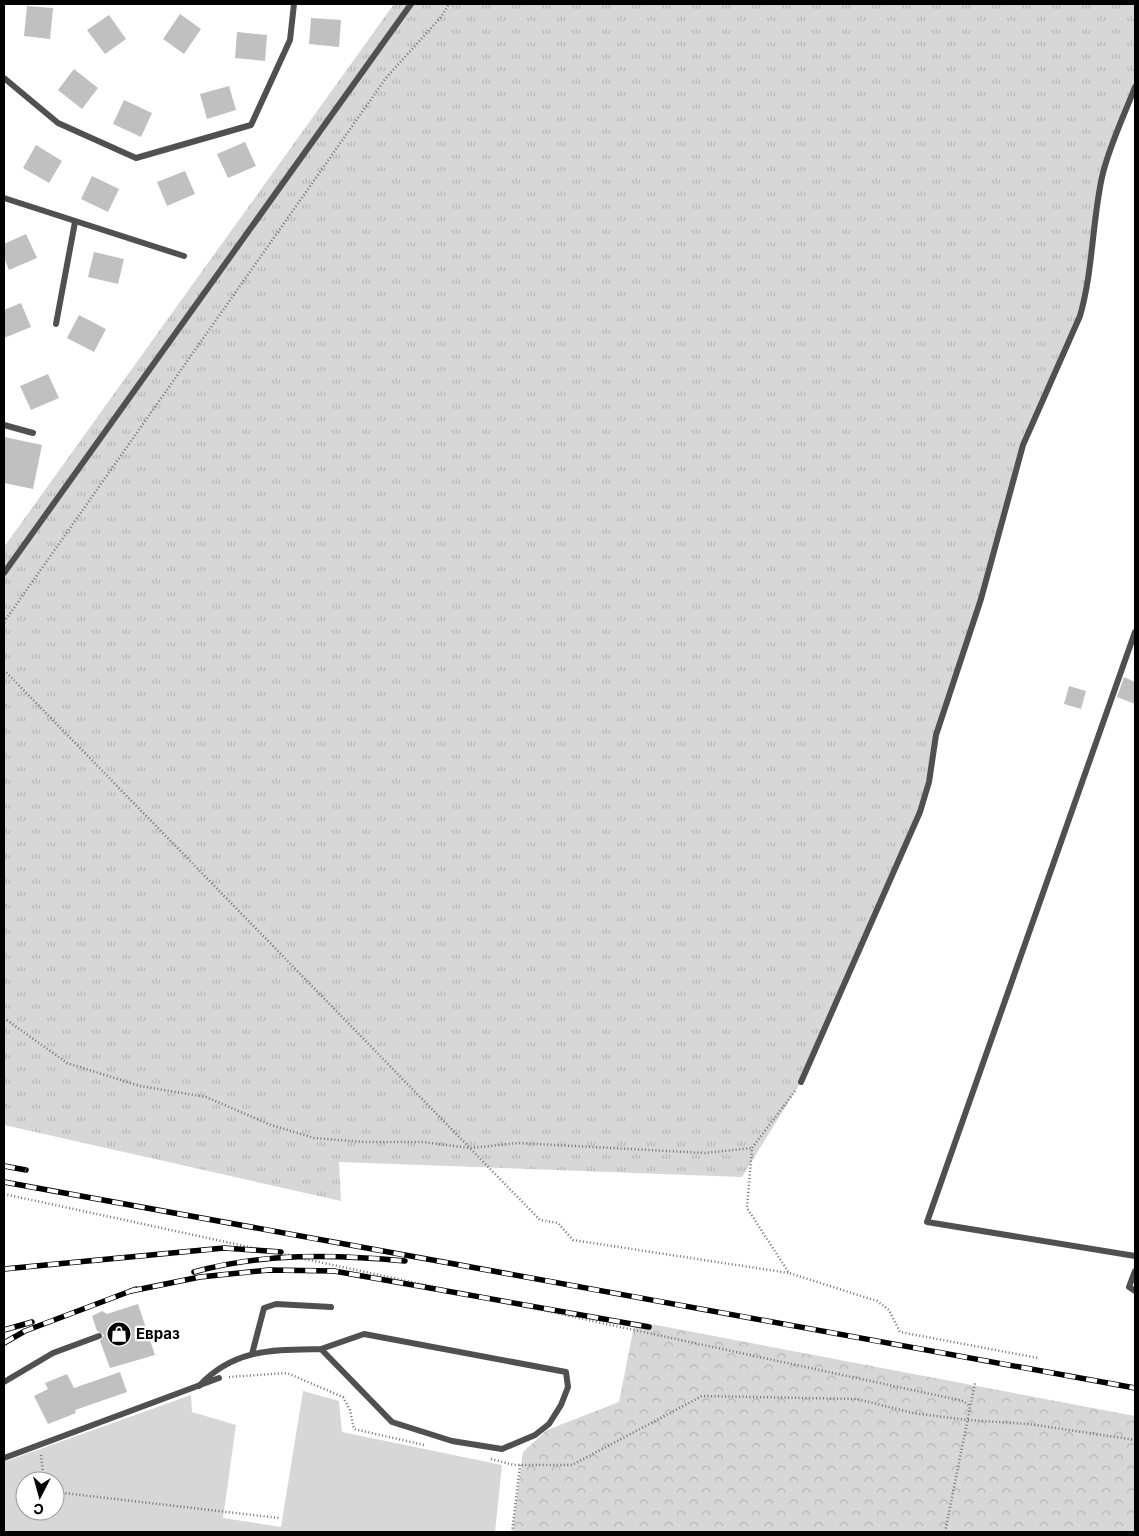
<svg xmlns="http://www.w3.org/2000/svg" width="1139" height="1536" font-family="Inter,sans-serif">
  <defs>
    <pattern id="grass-tufts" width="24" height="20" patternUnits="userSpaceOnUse" patternTransform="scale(1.25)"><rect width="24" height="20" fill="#d7d7d7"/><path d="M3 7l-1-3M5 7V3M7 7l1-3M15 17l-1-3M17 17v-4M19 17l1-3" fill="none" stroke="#b7b7b7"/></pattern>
    <pattern id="forest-crowns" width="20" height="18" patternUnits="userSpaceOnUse" patternTransform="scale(1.25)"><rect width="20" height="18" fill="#d7d7d7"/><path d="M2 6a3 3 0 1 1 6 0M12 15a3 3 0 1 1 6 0" fill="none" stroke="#b7b7b7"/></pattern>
  </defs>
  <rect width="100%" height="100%" fill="#fff"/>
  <!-- grass -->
  <path fill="url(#grass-tufts)" d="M394 4H1135V87L1102 175 1087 294 1023 445 981 599 936 735 920 812 801 1082 742 1177 339 1162 341 1201 4 1125V547Z"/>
  <!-- forest -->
  <path fill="url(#forest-crowns)" d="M635 1321 1135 1416V1532H512L523 1452 547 1430 619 1402Z"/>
  <!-- garden -->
  <path fill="#d7d7d7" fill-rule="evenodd" d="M303 1391 339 1401 342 1432 502 1465 495 1532H4V1462L191 1395 192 1412 236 1425 223 1518 281 1527ZM25 1481H55V1511H25Z"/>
  <!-- building -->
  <g fill="#c0c0c0">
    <path d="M27 6 53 8 50 39 24 36Z"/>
    <path d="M180 14 201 29 184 54 163 39Z"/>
    <path d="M109 15 126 39 105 54 87 30Z"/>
    <path d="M311 18 341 20 339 47 309 44Z"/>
    <path d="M237 32 267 35 265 61 235 58Z"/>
    <path d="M74 69 98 88 82 109 58 90Z"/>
    <path d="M229 86 236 110 207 119 200 94Z"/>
    <path d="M124 100 152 113 141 137 113 124Z"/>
    <path d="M245 142 256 166 228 178 217 154Z"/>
    <path d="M36 145 62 161 49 183 23 168Z"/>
    <path d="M185 171 195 194 167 206 157 182Z"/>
    <path d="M92 176 119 189 108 212 81 199Z"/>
    <path d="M26 234 37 258 9 270 4 258V244Z"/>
    <path d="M94 252 124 259 118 284 88 277Z"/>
    <path d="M21 303 31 327 4 338V310Z"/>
    <path d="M79 315 106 329 94 352 67 338Z"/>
    <path d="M48 374 59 398 31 410 20 386Z"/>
    <path d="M4 437 42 445 33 489 4 483Z"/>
    <path d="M1124 677 1135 682V704L1117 697Z"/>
    <path d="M1069 686 1086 691 1081 709 1064 704Z"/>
    <path d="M138 1304 155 1355 110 1368 100 1341 104 1335 97 1331 92 1316 102 1311 107 1314Z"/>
    <path d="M120 1372 127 1392 75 1410 76 1413 48 1424 34 1396 48 1389 45 1383 67 1374 74 1388Z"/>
  </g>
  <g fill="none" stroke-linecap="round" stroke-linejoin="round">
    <!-- path -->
    <g stroke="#727272" stroke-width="2.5" stroke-dasharray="1 2.5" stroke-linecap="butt">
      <path d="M4 622 386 78 441 17 449 4"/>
      <path d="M4 670 540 1220 558 1223 573 1240 789 1273"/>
      <path d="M4 1018 67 1063 140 1086 206 1097 271 1125 314 1138 364 1142H423L470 1148 518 1143 705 1153 752 1148"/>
      <path d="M795 1091 752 1148 747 1208 789 1273 877 1301 889 1310 900 1332 1038 1358"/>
      <path d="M4 1194 963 1401 970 1406"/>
      <path d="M229 1377 287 1373 343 1397 350 1410 354 1429 424 1445"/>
      <path d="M41 1455 44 1481"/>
      <path d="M491 1459 514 1465H572L702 1396 857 1399 913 1413 967 1420 1029 1424 1135 1440"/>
      <path d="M55 1492 279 1518"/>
      <path d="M512 1532 520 1465"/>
      <path d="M945 1532 975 1383"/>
    </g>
    <!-- lane -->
    <g stroke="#505050" stroke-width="6">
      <path d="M4 78 58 123 136 158 251 125 290 40 294 4"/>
      <path d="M4 198 184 256"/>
      <path d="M56 324 75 222"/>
      <path d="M4 425 33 433"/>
      <path d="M4 573 411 4"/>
      <path d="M1135 632 927 1222 1135 1256"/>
      <path d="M801 1082 920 812 929 782 936 735 981 599 1023 445 1080 316C1093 271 1092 223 1102 177 1109 146 1124 116 1135 87"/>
      <path d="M1135 1271 1129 1287 1135 1291"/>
      <path d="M252 1354 264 1308 276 1304 331 1307"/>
      <path d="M4 1382 53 1353 99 1336"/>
      <path d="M199 1386C234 1348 274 1350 321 1349L392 1422 452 1441 502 1449 535 1435 549 1424 561 1405 568 1387 566 1372 364 1334 321 1349"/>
      <path d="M4 1458 219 1378"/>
    </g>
    <defs>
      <g id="rail">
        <path d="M4 1166 26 1170"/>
        <path d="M4 1182 1135 1388"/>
        <path d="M4 1269 224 1248 281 1252"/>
        <path d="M194 1272C262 1253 334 1254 405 1261"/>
        <path d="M131 1291 200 1277 269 1270 334 1271 649 1327"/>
        <path d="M4 1330 32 1322"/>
        <path d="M4 1343 25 1331 136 1289"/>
      </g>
    </defs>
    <!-- rail casing -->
    <use href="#rail" stroke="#000" stroke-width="5.5"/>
    <!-- rail -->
    <use href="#rail" stroke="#fff" stroke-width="4" stroke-dasharray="11" stroke-linecap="butt"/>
  </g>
  <!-- icons -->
  <defs>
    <symbol id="shop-disc" viewBox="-11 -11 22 22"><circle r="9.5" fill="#000" stroke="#fff"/><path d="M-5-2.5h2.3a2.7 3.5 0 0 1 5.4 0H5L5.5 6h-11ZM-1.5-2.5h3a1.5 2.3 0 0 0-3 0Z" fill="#fff"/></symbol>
  </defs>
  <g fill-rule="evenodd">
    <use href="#shop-disc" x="105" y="1320" width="28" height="28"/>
  </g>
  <g text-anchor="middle" stroke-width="4.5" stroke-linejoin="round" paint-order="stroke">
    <!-- poi labels -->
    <g font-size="15" font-weight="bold" fill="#000" stroke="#fff" text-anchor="start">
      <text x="136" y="1339">Евраз</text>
    </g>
  </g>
  <!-- border -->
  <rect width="1139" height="1536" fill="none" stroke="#000000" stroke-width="10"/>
  <!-- north arrow -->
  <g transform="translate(40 1496) rotate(186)"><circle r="24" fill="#ffffff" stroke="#999999"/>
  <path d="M0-4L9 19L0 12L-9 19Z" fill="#000000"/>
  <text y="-8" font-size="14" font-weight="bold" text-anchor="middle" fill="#000000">С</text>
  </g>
</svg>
